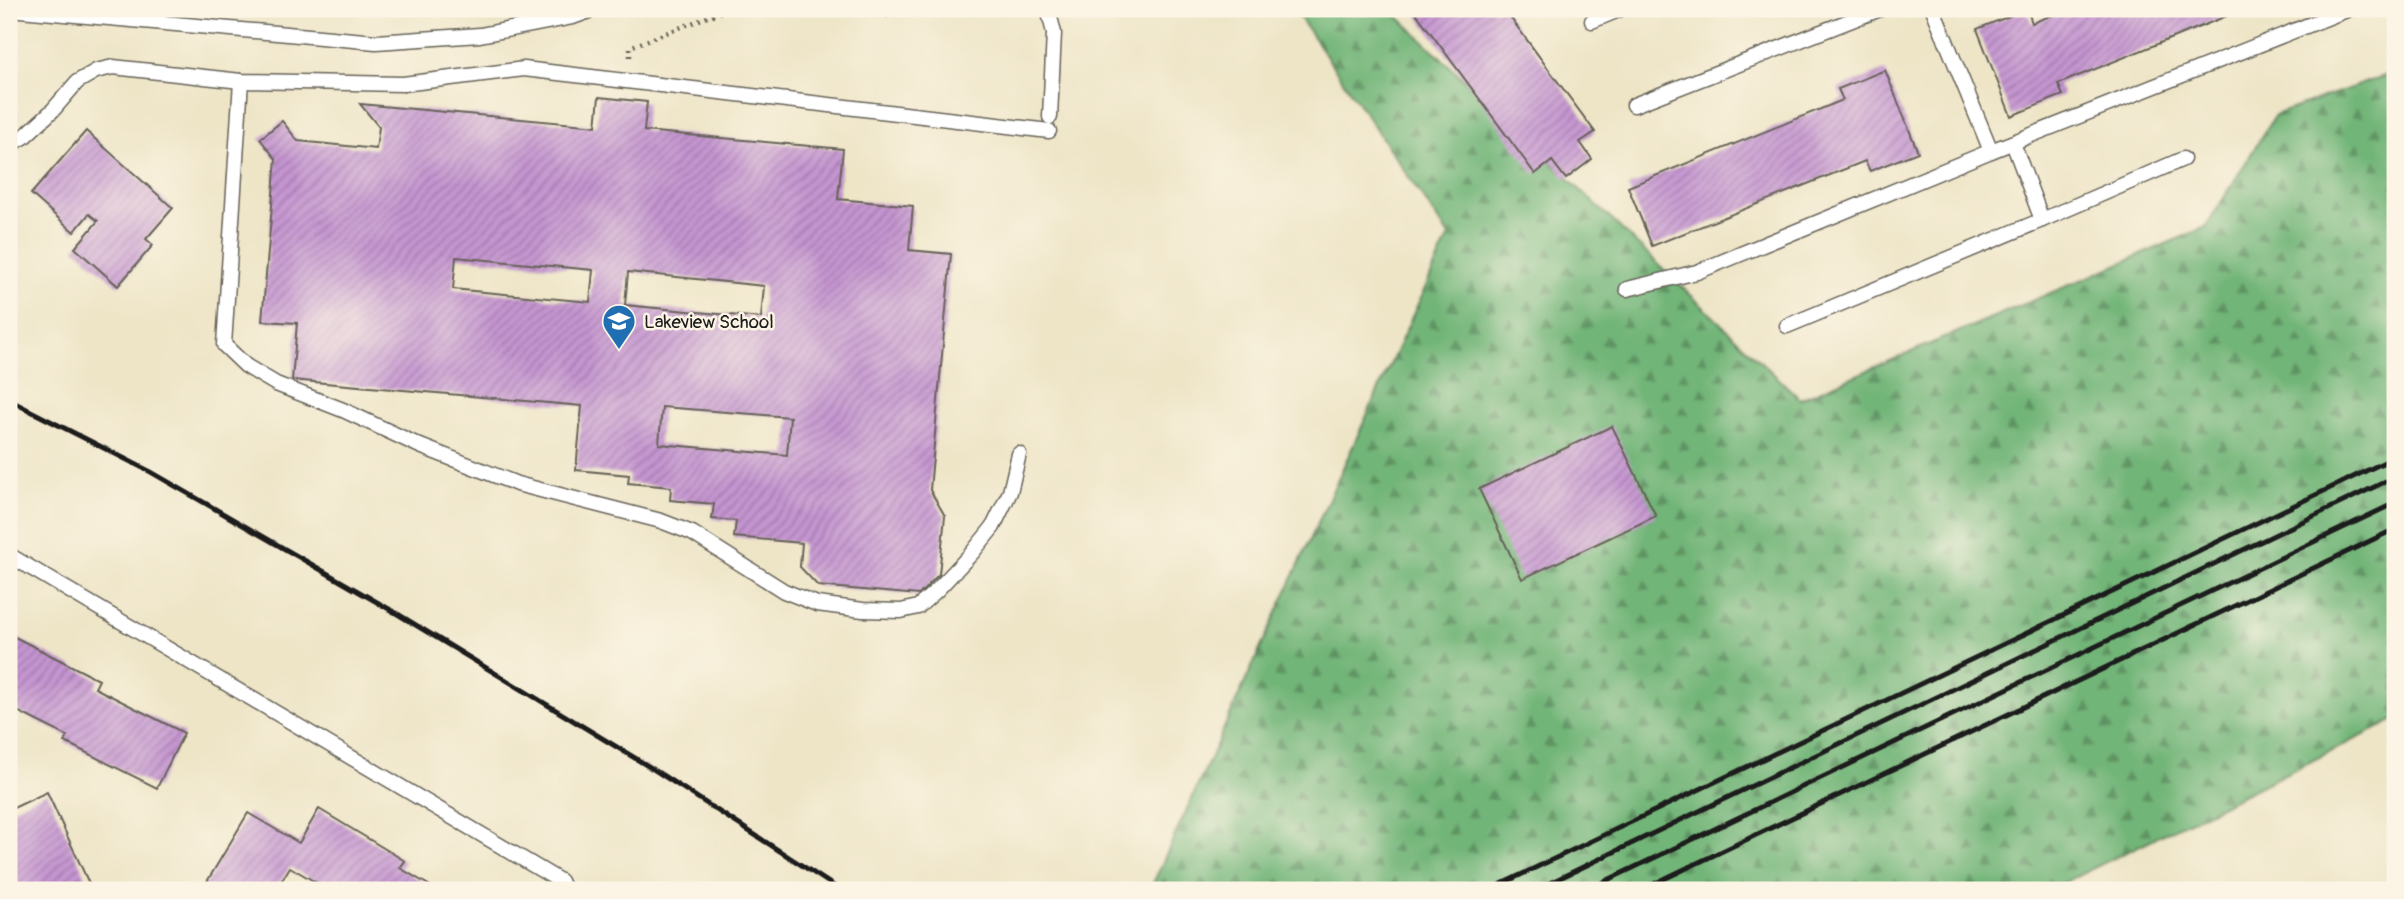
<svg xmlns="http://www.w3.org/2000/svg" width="2404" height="899" font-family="Pangolin,sans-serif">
  <defs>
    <pattern id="forest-firs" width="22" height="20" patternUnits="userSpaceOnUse" patternTransform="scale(1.75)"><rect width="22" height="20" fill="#72b578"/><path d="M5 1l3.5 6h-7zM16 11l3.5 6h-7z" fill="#5d9262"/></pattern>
    <pattern id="building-hatch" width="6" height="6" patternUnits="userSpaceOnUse" patternTransform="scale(1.75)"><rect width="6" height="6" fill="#c595d1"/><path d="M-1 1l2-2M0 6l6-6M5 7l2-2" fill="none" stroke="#9f79a9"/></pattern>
  </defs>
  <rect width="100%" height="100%" fill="#fcf5e5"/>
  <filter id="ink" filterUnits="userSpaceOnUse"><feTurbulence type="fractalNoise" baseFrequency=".0143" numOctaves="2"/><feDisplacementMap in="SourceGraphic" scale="14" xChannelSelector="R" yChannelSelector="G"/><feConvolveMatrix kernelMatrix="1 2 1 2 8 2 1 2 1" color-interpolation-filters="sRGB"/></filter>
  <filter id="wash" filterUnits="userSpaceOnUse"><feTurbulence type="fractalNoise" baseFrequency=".00686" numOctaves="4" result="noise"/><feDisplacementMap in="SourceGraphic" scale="28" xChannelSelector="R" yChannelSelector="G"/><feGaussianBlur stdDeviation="1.57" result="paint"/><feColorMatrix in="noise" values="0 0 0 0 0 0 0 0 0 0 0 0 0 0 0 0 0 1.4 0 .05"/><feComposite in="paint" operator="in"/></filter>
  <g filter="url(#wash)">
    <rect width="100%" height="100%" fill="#eee5c7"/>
    <!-- forest -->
    <path fill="url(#forest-firs)" stroke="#47684a" stroke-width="2" d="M1294 9H1390L1800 399 2206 227 2275 115 2395 72V720L2049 890H1150L1449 236Z"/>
    <g id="blocks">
      <!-- building -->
      <g fill="url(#building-hatch)" fill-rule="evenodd">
        <path d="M1413 9H1504L1595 132 1580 142 1592 159 1566 179 1552 161 1535 174Z"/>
        <path d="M2027 9 2032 23 2068 9H2244L2058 84 2063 95 2011 116 1977 29Z"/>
        <path d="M1885 70 1918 152 1870 171 1865 161 1652 246 1628 187 1843 100 1838 89Z"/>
        <path d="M599 97 647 102 644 131 843 149 838 199 913 206 909 250 951 254 930 490 945 516 939 574 919 595 818 586 800 567 802 543 734 537 736 521 712 519 714 504 670 500 671 487 628 483 629 475 576 470 582 406 292 380 297 323 262 321 276 159 260 139 282 121 298 141 376 149 379 127 360 104 596 126ZM456 257 593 270 590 302 453 289ZM628 272 764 286 761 318 625 305ZM662 407 790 417 787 455 659 444Z"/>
        <path d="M86 131 173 208 146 239 153 245 118 286 75 248 98 221 89 214 74 232 31 194Z"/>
        <path d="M1612 426 1656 516 1522 579 1479 489Z"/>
        <path d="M9 634 99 680 95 688 184 733 157 788 65 742 67 736 9 707Z"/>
        <path d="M47 792 92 890H20L9 865V810Z"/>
        <path d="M319 809 405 861 400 868 437 890H329L290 867 276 890H202L248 813 299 843Z"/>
      </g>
    </g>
  </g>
  <g filter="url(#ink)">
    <use href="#blocks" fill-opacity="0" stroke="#666258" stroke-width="2"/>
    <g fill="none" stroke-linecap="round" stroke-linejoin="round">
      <defs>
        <g id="service">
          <path d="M9 9 376 42 480 35 573 17 595 9"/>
          <path d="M1048 9 1054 33 1050 117"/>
          <path d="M1933 9 1991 151 2349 9"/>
          <path d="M1592 21 1621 9"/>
          <path d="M241 81 224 345 246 366 276 384 343 410 420 446 517 484 661 521 692 533 784 591 817 604 863 610 901 611 918 607 937 590 972 553 993 527 1010 492 1019 454"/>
          <path d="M1634 105 1880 9"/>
          <path d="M2013 143 2042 220"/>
          <path d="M9 145 24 137 53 110 77 82 96 71 113 67 241 81 403 84 524 69 1049 131"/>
          <path d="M1627 289 1697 272 1991 151"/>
          <path d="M1787 326 2042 220 2183 159"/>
          <path d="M9 555 560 881 564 890"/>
        </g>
      </defs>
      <!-- service casing -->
      <use href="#service" stroke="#666258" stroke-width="17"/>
      <!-- path -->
      <g stroke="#666258" stroke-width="4.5" stroke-dasharray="2 5" stroke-linecap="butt">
        <path d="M781 9 889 16 902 12 904 9"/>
        <path d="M630 57V47L728 9"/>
      </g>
      <!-- service -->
      <use href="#service" stroke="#fff" stroke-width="14"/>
      <!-- rail -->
      <g stroke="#1c1c1c" stroke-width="5">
        <path d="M9 400 151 472 396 613 653 769 840 890"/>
        <path d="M1489 890 2395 457"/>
        <path d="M1535 890 2395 477"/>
        <path d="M1587 890 2395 503"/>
        <path d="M1641 890 2395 529"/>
      </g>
    </g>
  </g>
  <!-- icons -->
  <defs>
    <symbol id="school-pin" viewBox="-11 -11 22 30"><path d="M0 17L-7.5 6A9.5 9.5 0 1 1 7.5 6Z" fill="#1f6fb2" stroke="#fcf5e5"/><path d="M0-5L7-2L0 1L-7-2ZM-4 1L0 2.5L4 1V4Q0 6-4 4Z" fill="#fff"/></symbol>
  </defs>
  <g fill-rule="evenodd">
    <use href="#school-pin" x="600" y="302" width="38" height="52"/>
  </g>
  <g text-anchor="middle" stroke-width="5" stroke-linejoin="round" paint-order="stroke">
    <!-- poi labels -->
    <g font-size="19" fill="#1c1c1c" stroke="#fcf5e5" text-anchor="start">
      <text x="644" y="328">Lakeview School</text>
    </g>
  </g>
  <!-- margin -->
  <rect width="2404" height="899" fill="none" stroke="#fcf5e5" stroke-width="35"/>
</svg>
